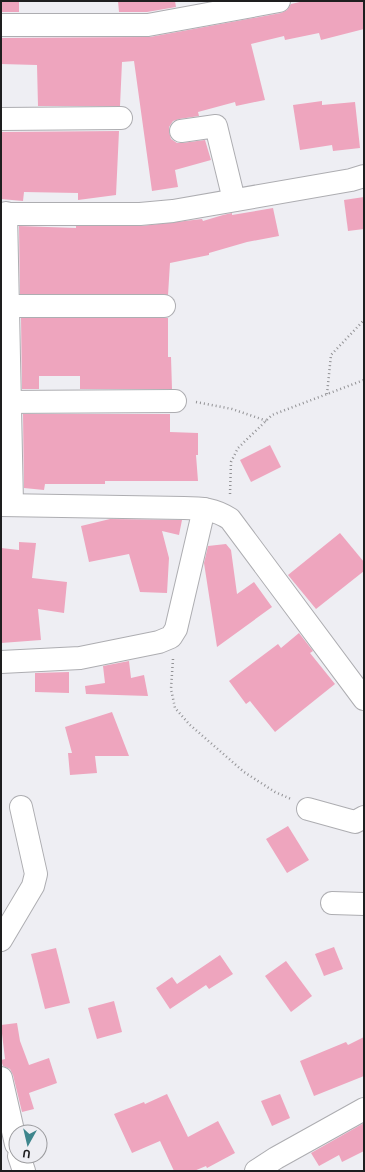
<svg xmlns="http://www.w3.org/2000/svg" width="365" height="1172" font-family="'Noto Sans',sans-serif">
  <rect width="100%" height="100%" fill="#eeeef3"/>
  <!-- building -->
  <g fill="#eea5be">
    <rect x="1" y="1" width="18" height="11"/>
    <path d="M118 1H175L176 7 147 12H119Z"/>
    <path d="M304 1H364V29L321 40 319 33 285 40 284 36 251 44 265 100 236 106 235 102 198 112 199 116 179 119 173 121 169 127V132L171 139 177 143H182L205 140 211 160 175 170 178 187 152 191 134 61 122 62 120 106H38L37 65 1 64V38L150 37 281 13 287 10 291 4Z"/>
    <path d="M322 101V105L355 102 360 148 333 151 332 145 300 150 293 105Z"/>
    <path d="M119 131 116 195 78 200V193L24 192 23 201 1 199 2 132Z"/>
    <path d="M364 197V229L348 231 344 200Z"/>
    <path d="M273 208 279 236 247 242 209 253V255L170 263 168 295 20 294 19 226 76 228V226H141L202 219 203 221 223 215 232 213V215Z"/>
    <path d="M21 318H168V357H171L172 389H80V376H39V389H22Z"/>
    <path d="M23 414H170V432L198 433V455H196L198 481H105V484H45L44 490 24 488Z"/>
    <path d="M270 445 281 467 251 482 240 460Z"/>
    <path d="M110 519 182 520 179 535 162 531 169 558 167 593 140 592 129 554 89 562 81 526Z"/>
    <path d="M340 533 364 562V571L316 609 288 575Z"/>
    <path d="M19 542 36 543 32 578 67 582 64 613 38 609 41 640 1 643V548L19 550Z"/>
    <path d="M226 544 231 550 237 594 254 582 272 607 217 647 204 563 208 546Z"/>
    <path d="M299 633 313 651 310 653 335 684 275 732 250 701 246 704 229 681 278 644 281 648Z"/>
    <path d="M129 661 131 678 144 675 148 696 86 694 85 686 105 683 103 666Z"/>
    <path d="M69 672V693L35 692V673Z"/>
    <path d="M112 712 129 756H95L97 773 70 775 68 753H72L65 727Z"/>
    <path d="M288 826 309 860 287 873 266 839Z"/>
    <path d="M334 947 343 969 324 976 315 954Z"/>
    <path d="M56 948 70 1003 45 1009 31 954Z"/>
    <path d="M220 955 233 974 209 989 206 985 170 1009 156 988 172 977 177 984Z"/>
    <path d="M286 961 312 996 291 1012 265 976Z"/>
    <path d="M114 1001 122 1032 97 1039 88 1008Z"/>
    <path d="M17 1023 20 1041 29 1065 49 1058 57 1083 29 1093 34 1109 22 1112 13 1075 10 1069 3 1066 1 1060 5 1059 1 1025Z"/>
    <path d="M364 1037V1076L314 1096 300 1061 346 1042 348 1045Z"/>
    <path d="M167 1094 188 1137 218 1121 235 1153 207 1168 206 1166 194 1171H174L160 1141 132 1153 114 1114 144 1102 145 1104Z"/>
    <path d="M280 1094 290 1118 272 1126 261 1101Z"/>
    <path d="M364 1123V1151L342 1162 339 1155 319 1166 311 1153Z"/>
  </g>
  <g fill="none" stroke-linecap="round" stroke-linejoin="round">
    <defs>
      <g id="street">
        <path d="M1 25H148L279 1"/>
        <path d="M1 119 121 118"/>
        <path d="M181 131 216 126 234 200"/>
        <path d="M6 213 12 504"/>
        <path d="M1 214H140L173 211 351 180 364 176"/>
        <path d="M1 306H164"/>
        <path d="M1 402 175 401"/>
        <path d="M1 505 184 508C201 508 215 509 230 519L364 699"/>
        <path d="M1 662 80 658 159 642 171 637 176 629 204 509"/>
        <path d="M308 809 355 822 364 817"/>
        <path d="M332 903 364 904"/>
        <path d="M1 940 33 886 36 874 21 807"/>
        <path d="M1 1078 16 1144"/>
        <path d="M19 1156 24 1171"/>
        <path d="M256 1171 276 1158 364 1109"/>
      </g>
    </defs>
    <!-- street casing -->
    <use href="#street" stroke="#adadb1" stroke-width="24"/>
    <!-- path -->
    <g stroke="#929295" stroke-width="2.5" stroke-dasharray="1 3" stroke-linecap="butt">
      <path d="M327 394 331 355 364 320"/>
      <path d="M196 402 232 409 267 421"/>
      <path d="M230 494 231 462 238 448 272 415 364 380"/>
      <path d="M173 659 171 689 175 708 189 724 244 772 275 792 291 799"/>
    </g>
    <!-- street -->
    <use href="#street" stroke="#fff" stroke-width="22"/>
  </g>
  <!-- border -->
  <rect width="365" height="1172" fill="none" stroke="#1e1e1f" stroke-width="4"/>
  <!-- north arrow -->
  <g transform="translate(28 1144) rotate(188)"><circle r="19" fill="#eeeef3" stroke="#9b9b9e"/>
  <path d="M0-3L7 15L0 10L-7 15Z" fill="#3e868d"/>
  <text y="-6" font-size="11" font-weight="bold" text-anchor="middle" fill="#1e1e1f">U</text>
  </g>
</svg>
